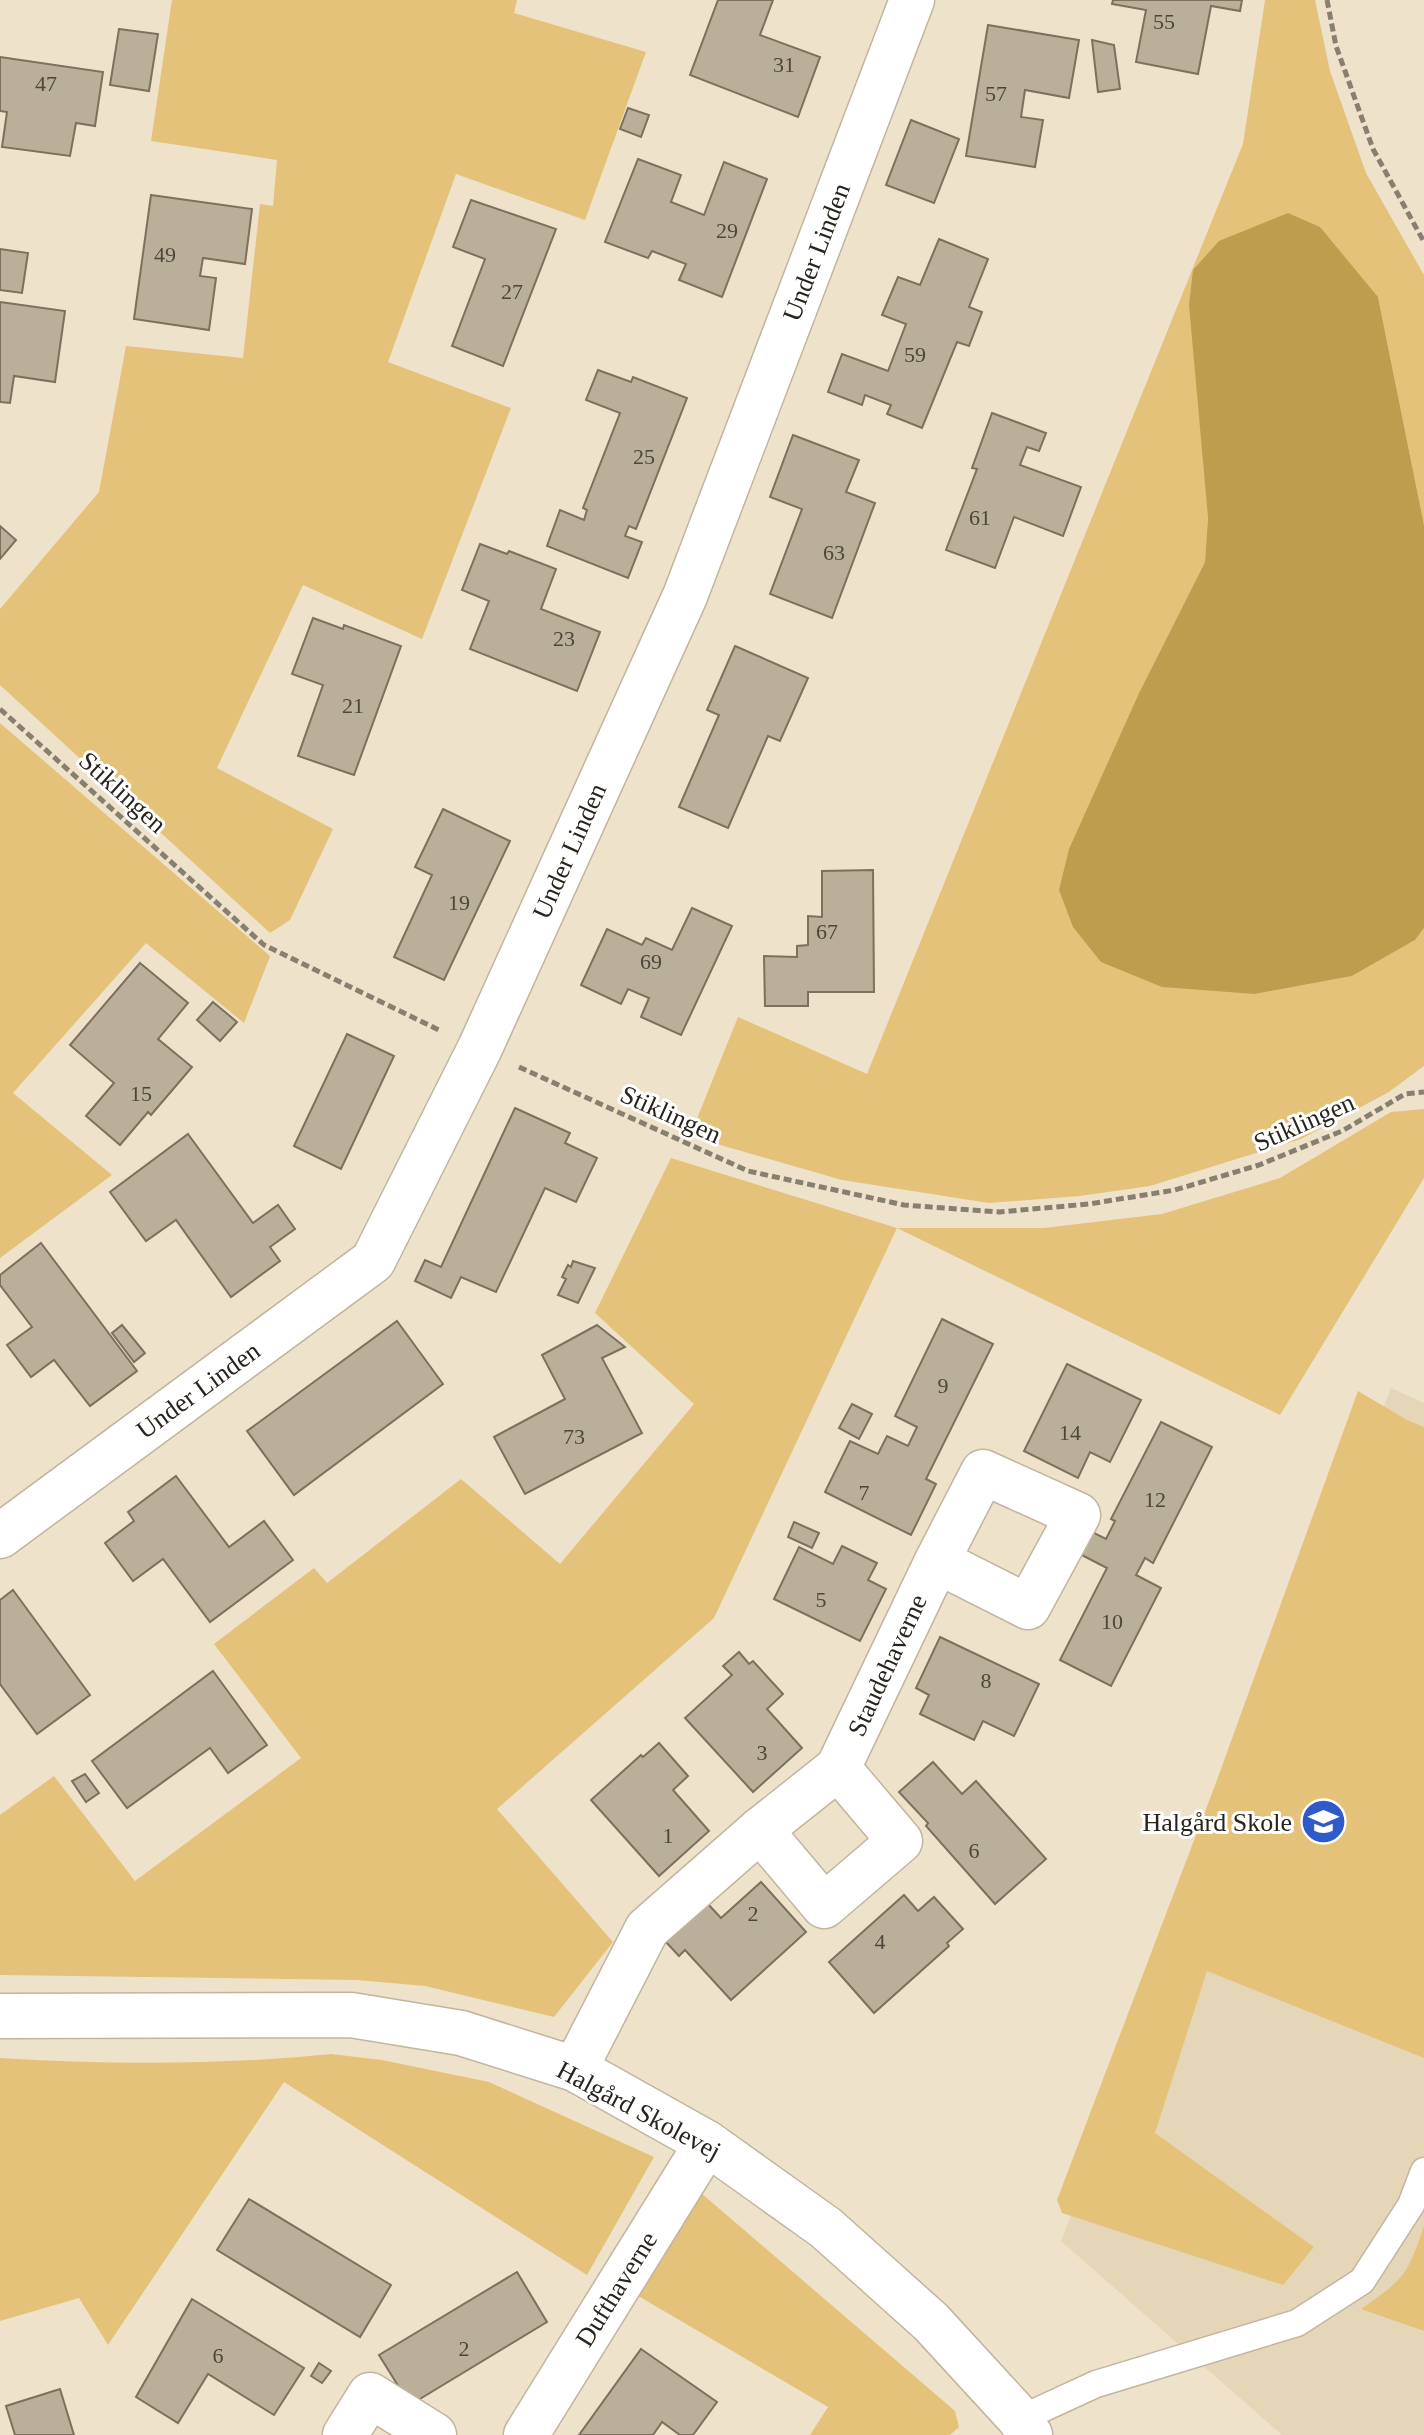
<svg xmlns="http://www.w3.org/2000/svg" width="1424" height="2435" font-family="Georgia,serif">
  <rect width="100%" height="100%" fill="#eee2ca"/>
  <!-- built -->
  <path fill="#e6d6b8" d="M1391 1388 1424 1403V2435H1282L1061 2241Z"/>
  <!-- green -->
  <g fill="#e5c27a">
    <path d="M172 0H517L514 13 646 52 585 220 456 174 388 362 511 408 422 639 303 585 217 768 333 829 290 920 270 933 0 685V609L99 492 126 346 243 358 260 204 273 206 277 160 151 141Z"/>
    <path d="M1265 0H1315L1330 71 1366 173 1424 275V525L1378 297 1208 517 1205 562 1140 691 1255 994 1352 976 1415 940 1424 928V1066L1389 1092 1301 1139 1150 1186 1080 1196 989 1203 842 1180 696 1138V1121L738 1017 867 1074 1243 144Z"/>
    <path d="M0 723 270 956 244 1023 146 943 13 1093 112 1175 0 1258Z"/>
    <path d="M1424 1109V1178L1280 1415 897 1228 714 1618 497 1809 613 1942 554 2017 425 1986 357 1980 0 1975V1815L54 1776 135 1881 301 1758 214 1644 314 1568 327 1583 461 1479 560 1564 694 1404 595 1313 671 1158 897 1228H1044L1162 1214 1280 1178 1391 1112Z"/>
    <path d="M1358 1391 1407 1420 1424 1427V2058L1207 1971 1155 2133 1314 2247 1283 2285 1062 2213 1057 2200 1217 1780Z"/>
    <path d="M331 2054 382 2060 489 2082 654 2157 587 2275 284 2082 108 2345 79 2298 0 2321V2058C110 2065 222 2065 331 2054Z"/>
    <path d="M701 2193 955 2411 959 2427 950 2435H810L828 2407 633 2293Z"/>
    <path d="M1424 2226V2331L1361 2309C1405 2278 1407 2276 1424 2226Z"/>
  </g>
  <!-- water -->
  <path fill="#c09c4f" d="M1288 213 1320 227 1378 297 1424 525V928L1415 940 1352 976 1255 994 1162 987 1101 962 1073 927 1059 890 1069 849 1140 691 1205 562 1208 517 1189 305 1193 270 1219 241Z"/>
  <!-- building -->
  <g fill="#baaf98" stroke="#7c715c" stroke-width="2">
    <path d="M718 0H773L760 35 820 57 798 117 690 75Z"/>
    <path d="M1113 0H1242L1240 11 1211 6 1198 74 1136 62 1146 10 1112 4Z"/>
    <path d="M988 25 1079 40 1069 98 1025 90 1021 117 1043 120 1035 167 966 156Z"/>
    <path d="M119 29 158 34 149 91 110 85Z"/>
    <path d="M1092 40 1114 45 1120 89 1098 92Z"/>
    <path d="M0 57 103 72 95 126 76 123 70 156 2 147 7 112 0 111Z"/>
    <path d="M628 108 649 115 641 137 620 129Z"/>
    <path d="M911 120 959 139 934 203 886 185Z"/>
    <path d="M638 159 681 175 671 202 704 215 724 162 767 179 722 297 679 280 686 264 652 251 648 258 605 242Z"/>
    <path d="M151 195 252 209 245 264 203 258 200 276 216 278 209 330 134 319Z"/>
    <path d="M471 200 556 229 503 366 452 346 485 259 453 247Z"/>
    <path d="M939 239 988 259 969 307 982 312 969 346 957 342 922 428 887 414 891 405 865 395 862 405 828 392 842 354 888 371 906 324 882 315 898 277 920 285Z"/>
    <path d="M0 249 28 253 22 293 0 290Z"/>
    <path d="M0 302 65 311 55 382 14 376 10 403 0 402Z"/>
    <path d="M598 370 631 382 633 377 687 398 636 529 629 526 625 536 642 542 628 578 547 546 560 510 584 520 587 510 583 508 620 413 586 400Z"/>
    <path d="M992 413 1046 433 1039 451 1027 447 1020 465 1081 487 1063 536 1014 517 995 568 946 550 977 469 972 468Z"/>
    <path d="M793 435 859 460 846 492 875 503 832 618 770 594 802 509 770 497Z"/>
    <path d="M0 526 16 540 0 559Z"/>
    <path d="M480 544 507 554 509 551 556 569 541 609 600 632 577 691 470 649 489 601 462 590Z"/>
    <path d="M313 618 343 629 344 625 401 646 354 775 298 756 323 685 292 674Z"/>
    <path d="M735 646 808 678 780 741 768 736 728 828 679 807 719 715 707 710Z"/>
    <path d="M443 809 510 841 444 980 394 957 432 875 415 867Z"/>
    <path d="M873 870 874 992H808V1006H765L764 956 797 957V946L808 945V916L822 917V871Z"/>
    <path d="M692 908 732 926 681 1035 641 1017 649 998 628 989 621 1004 581 985 607 929 642 945 646 938 672 950Z"/>
    <path d="M140 963 188 1003 158 1039 192 1067 151 1115 148 1112 120 1145 86 1116 114 1083 70 1045Z"/>
    <path d="M213 1002 237 1022 220 1041 197 1020Z"/>
    <path d="M347 1034 394 1056 341 1169 294 1146Z"/>
    <path d="M515 1108 570 1133 565 1143 597 1158 576 1202 545 1188 496 1292 461 1277 451 1298 415 1281 425 1260 441 1267Z"/>
    <path d="M188 1134 253 1223 278 1205 295 1229 270 1247 280 1261 231 1297 176 1220 146 1241 110 1192Z"/>
    <path d="M41 1243 137 1371 90 1406 54 1360 31 1377 7 1345 32 1327 0 1285V1275Z"/>
    <path d="M573 1261 595 1268 578 1303 558 1295 566 1279 562 1277 568 1265 571 1267Z"/>
    <path d="M942 1319 993 1344 926 1479 936 1484 911 1535 825 1492 850 1441 878 1454 887 1436 908 1446 917 1427 895 1416Z"/>
    <path d="M397 1321 443 1384 294 1495 247 1431Z"/>
    <path d="M122 1325 145 1353 134 1362 112 1333Z"/>
    <path d="M597 1325 625 1347 602 1358 642 1433 525 1494 494 1437 565 1399 542 1355Z"/>
    <path d="M1067 1364 1141 1400 1110 1462 1090 1452 1078 1478 1024 1451Z"/>
    <path d="M852 1404 872 1414 859 1439 839 1428Z"/>
    <path d="M1161 1422 1212 1447 1153 1563 1145 1558 1136 1575 1161 1588 1111 1686 1060 1660 1107 1568 1072 1550 1084 1528 1106 1539 1115 1521 1111 1519Z"/>
    <path d="M176 1476 229 1547 264 1521 293 1560 210 1622 163 1559 133 1581 105 1543 134 1521 128 1512Z"/>
    <path d="M794 1522 819 1533 812 1548 788 1537Z"/>
    <path d="M842 1546 877 1563 868 1580 886 1589 860 1641 774 1599 799 1547 833 1564Z"/>
    <path d="M13 1590 90 1695 37 1734 0 1684V1600Z"/>
    <path d="M940 1637 1039 1684 1014 1736 983 1721 974 1740 920 1714 929 1695 916 1688Z"/>
    <path d="M739 1652 749 1664 753 1661 783 1694 767 1709 802 1748 753 1792 685 1718 732 1675 723 1666Z"/>
    <path d="M213 1671 267 1745 228 1773 210 1748 127 1808 92 1761Z"/>
    <path d="M659 1743 688 1776 673 1790 709 1831 659 1876 591 1800 641 1755 643 1757Z"/>
    <path d="M933 1762 962 1794 976 1781 1046 1859 995 1904 926 1826 928 1823 899 1792Z"/>
    <path d="M85 1774 99 1793 86 1802 72 1781Z"/>
    <path d="M761 1882 806 1932 731 2000 685 1950 679 1956 665 1941 707 1903 721 1918Z"/>
    <path d="M904 1895 918 1911 934 1897 963 1929 947 1943 949 1946 874 2013 829 1962Z"/>
    <path d="M249 2199 391 2285 360 2337 217 2250Z"/>
    <path d="M517 2272 547 2322 410 2405 379 2355Z"/>
    <path d="M192 2299 304 2368 274 2415 208 2374 178 2423 136 2397Z"/>
    <path d="M641 2349 717 2402 693 2435H680L662 2422 653 2435H579Z"/>
    <path d="M319 2363 331 2371 322 2383 311 2376Z"/>
    <path d="M60 2389 74 2435H15L6 2406Z"/>
  </g>
  <g fill="none" stroke-linecap="round" stroke-linejoin="round">
    <defs>
      <path id="service" d="M1020 2419 1096 2384 1297 2323 1362 2281 1411 2205 1424 2171"/>
      <g id="minor">
        <path d="M0 1536 373 1261 480 1048 685 596 912 0"/>
        <path d="M760 1830 824 1906 900 1841 838 1768"/>
        <path d="M0 2016 351 2015 461 2033 575 2069 707 2143 826 2228 931 2322 1020 2419 1030 2435"/>
        <path d="M575 2069 647 1929 760 1830 838 1768 937 1561 983 1472 1078 1515 1028 1607 937 1561"/>
        <path d="M345 2435 370 2395 434 2435"/>
        <path d="M526 2435 707 2143"/>
      </g>
    </defs>
    <!-- service casing -->
    <use href="#service" stroke="#c1b59f" stroke-width="29"/>
    <!-- minor casing -->
    <use href="#minor" stroke="#c1b59f" stroke-width="47"/>
    <!-- path -->
    <g stroke="#877f6f" stroke-width="5" stroke-dasharray="8 4" stroke-linecap="butt">
      <path d="M1327 0 1336 46 1373 149 1424 242"/>
      <path d="M0 709 264 945 441 1031"/>
      <path d="M519 1067 748 1171 904 1205 999 1212 1089 1204 1175 1190 1259 1165 1342 1131 1405 1094 1424 1092"/>
    </g>
    <!-- service -->
    <use href="#service" stroke="#fff" stroke-width="26"/>
    <!-- minor -->
    <use href="#minor" stroke="#fff" stroke-width="44"/>
  </g>
  <!-- icons -->
  <defs>
    <symbol id="school-disc" viewBox="-11 -11 22 22"><circle r="9.5" fill="#2f5aca" stroke="#fff"/><path d="M0-5L7-2L0 1L-7-2ZM-4 1L0 2.5L4 1V4Q0 6-4 4Z" fill="#fff"/></symbol>
  </defs>
  <g fill-rule="evenodd">
    <use href="#school-disc" x="1298" y="1796" width="51" height="51"/>
  </g>
  <g text-anchor="middle" stroke-width="6" stroke-linejoin="round" paint-order="stroke">
    <!-- number labels -->
    <g font-size="22" fill="#4d473a">
      <text x="1164" y="29">55</text>
      <text x="784" y="72">31</text>
      <text x="46" y="91">47</text>
      <text x="996" y="101">57</text>
      <text x="727" y="238">29</text>
      <text x="165" y="262">49</text>
      <text x="512" y="299">27</text>
      <text x="915" y="362">59</text>
      <text x="644" y="464">25</text>
      <text x="980" y="525">61</text>
      <text x="834" y="560">63</text>
      <text x="564" y="646">23</text>
      <text x="353" y="713">21</text>
      <text x="459" y="910">19</text>
      <text x="827" y="939">67</text>
      <text x="651" y="969">69</text>
      <text x="141" y="1101">15</text>
      <text x="943" y="1393">9</text>
      <text x="1070" y="1440">14</text>
      <text x="574" y="1444">73</text>
      <text x="864" y="1500">7</text>
      <text x="1155" y="1507">12</text>
      <text x="821" y="1607">5</text>
      <text x="1112" y="1629">10</text>
      <text x="986" y="1688">8</text>
      <text x="762" y="1760">3</text>
      <text x="668" y="1843">1</text>
      <text x="974" y="1858">6</text>
      <text x="753" y="1921">2</text>
      <text x="880" y="1949">4</text>
      <text x="464" y="2356">2</text>
      <text x="218" y="2363">6</text>
    </g>
    <!-- street labels -->
    <g font-size="26" fill="#29241b" stroke="#fff">
      <text transform="translate(816 252) rotate(-69)" y="9">Under Linden</text>
      <text transform="translate(123 792) rotate(42)" y="9">Stiklingen</text>
      <text transform="translate(569 851) rotate(-66)" y="9">Under Linden</text>
      <text transform="translate(671 1114) rotate(24)" y="9">Stiklingen</text>
      <text transform="translate(1304 1122) rotate(-24)" y="9">Stiklingen</text>
      <text transform="translate(198 1390) rotate(-36)" y="9">Under Linden</text>
      <text transform="translate(887 1665) rotate(-65)" y="9">Staudehaverne</text>
      <text transform="translate(639 2110) rotate(28)" y="9">Halgård Skolevej</text>
      <text transform="translate(616 2289) rotate(-58)" y="9">Dufthaverne</text>
    </g>
    <!-- poi labels -->
    <g font-size="26" fill="#29241b" stroke="#fff" text-anchor="end">
      <text x="1292" y="1831">Halgård Skole</text>
    </g>
  </g>
</svg>
